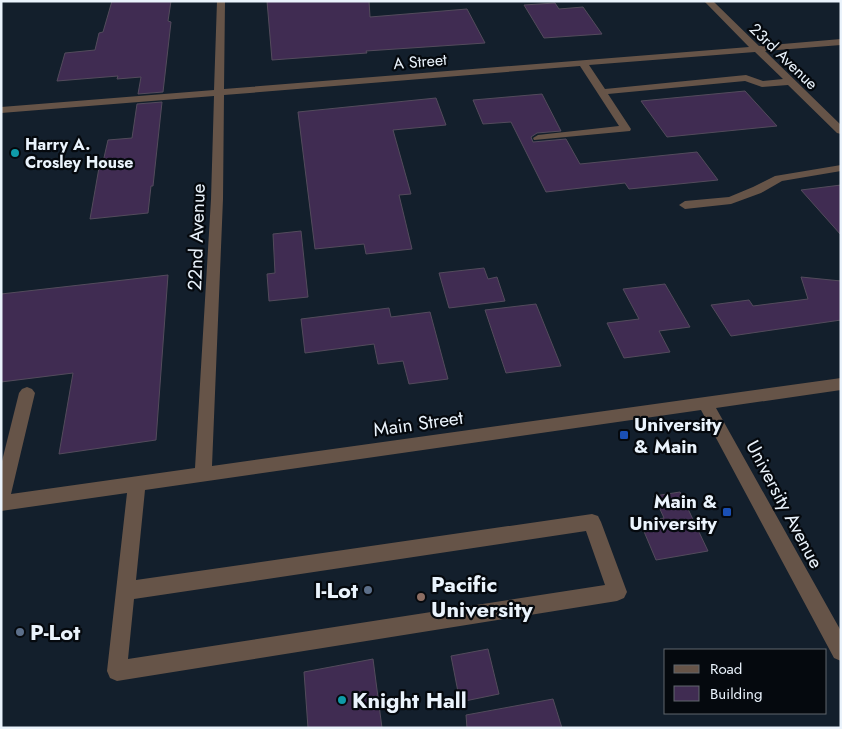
<svg xmlns="http://www.w3.org/2000/svg" width="842" height="729" font-family="Jost,sans-serif">
  <rect width="100%" height="100%" fill="#131f2c"/>
  <!-- building -->
  <g fill="#402c52" stroke="#534b5c">
    <path d="M112 1H171L168 21 171 22 163 92 138 94 141 77 117 79 118 76 57 81 65 53 95 50 99 33 103 32Z"/>
    <path d="M267 1H369L370 17 467 9 485 43 366 51 367 53 272 60Z"/>
    <path d="M555 3 559 9 583 7 602 34 544 38 524 5Z"/>
    <path d="M745 91 777 126 667 137 641 101Z"/>
    <path d="M542 94 561 131 537 133 531 137 533 142 566 139 580 164 697 152 718 180 629 189 625 183 546 192 511 122 483 124 473 100Z"/>
    <path d="M436 98 446 125 393 130 411 194 399 195 412 249 366 254 364 244 315 249 298 112Z"/>
    <path d="M162 102 153 186H151L148 213 90 219 100 162H103L108 140 132 138 137 104Z"/>
    <path d="M841 185V235L801 190Z"/>
    <path d="M301 231 308 297 269 301 267 274 275 273 273 234Z"/>
    <path d="M484 268 488 279 497 277 505 301 449 308 439 273Z"/>
    <path d="M168 275 156 440 59 454 73 373 1 382V294Z"/>
    <path d="M801 277 841 281V320L731 336 711 305 749 300 753 306 808 299Z"/>
    <path d="M665 284 690 327 659 331 670 352 624 358 607 323 639 319 623 289Z"/>
    <path d="M536 304 561 366 506 373 485 310Z"/>
    <path d="M389 308 391 317 430 312 448 379 409 384 403 361 378 364 374 344 305 353 301 319Z"/>
    <path d="M680 492 708 551 656 560 640 522 664 518 654 496Z"/>
    <path d="M488 649 499 694 460 702 451 656Z"/>
    <path d="M373 659 382 728H308L304 672Z"/>
    <path d="M553 699 562 728H467L466 715Z"/>
  </g>
  <g fill="none" stroke-linecap="round" stroke-linejoin="round">
    <!-- minor -->
    <g fill="#665448" fill-rule="evenodd">
      <path d="M217 1H225L224 89 749 47 704 1H713L759 46 841 39V45L765 51 841 125V134L837 133 788 85 762 87 745 81 608 94 631 129 630 131 534 140 533 138 538 135 619 126 580 66 224 95 223 199 212 466 841 378V390L716 408 841 631V661L834 658 701 410 145 490 136 580 592 514 598 516 601 522 627 592 624 598 617 601 117 681 110 678 107 671 127 493 1 511V465L19 393 22 389 27 387 32 389 35 393 11 494 195 468 211 199 214 96 1 113V107L214 90ZM755 52 783 79 763 81 746 75 605 89 589 65ZM586 531 605 585 128 659 134 599Z"/>
      <path d="M841 165V171L782 181 761 193 731 204 685 209 679 205 685 201 729 197 753 187 775 176Z"/>
    </g>
  </g>
  <!-- markers -->
  <g fill="#0f9aa8" stroke="#05090e" stroke-width="2">
    <circle cx="15" cy="153" r="5"/>
    <circle cx="342" cy="700" r="5"/>
  </g>
  <g fill="#1a4fb4" stroke="#05090e" stroke-width="2">
    <rect x="619" y="430" width="10" height="10" rx="2.5"/>
    <rect x="722" y="507" width="10" height="10" rx="2.5"/>
  </g>
  <g fill="#5c6f8a" stroke="#05090e" stroke-width="2">
    <circle cx="368" cy="590" r="5"/>
    <circle cx="20" cy="632" r="5"/>
  </g>
  <circle fill="#8d6e63" stroke="#05090e" stroke-width="2" cx="421" cy="597" r="5"/>
  <g text-anchor="middle" stroke-width="4.5" stroke-linejoin="round" paint-order="stroke">
    <!-- far-street labels -->
    <g font-size="16" fill="#eaf3fc" stroke="#05090e">
      <text transform="translate(784 56) rotate(44)" y="6">23rd Avenue</text>
      <text transform="translate(420 61) rotate(-5)" y="6">A Street</text>
    </g>
    <!-- far-poi labels -->
    <g font-size="16" font-weight="bold" fill="#eaf3fc" stroke="#05090e" text-anchor="start">
      <text x="25" y="150">Harry A.<tspan x="25" dy="18">Crosley House</tspan></text>
    </g>
    <!-- street labels -->
    <g font-size="19" fill="#eaf3fc" stroke="#05090e">
      <text transform="translate(196 237) rotate(-88)" y="7">22nd Avenue</text>
      <text transform="translate(418 423) rotate(-8)" y="7">Main Street</text>
      <text transform="translate(785 504) rotate(62)" y="7">University Avenue</text>
    </g>
    <!-- poi labels -->
    <g font-size="19" font-weight="bold" fill="#eaf3fc" stroke="#05090e" text-anchor="start">
      <text x="634" y="431">University<tspan x="634" dy="22">&amp; Main</tspan></text>
      <text x="717" y="508" text-anchor="end">Main &amp;<tspan x="717" dy="22">University</tspan></text>
    </g>
    <!-- near-poi labels -->
    <g font-size="22" font-weight="bold" fill="#eaf3fc" stroke="#05090e" text-anchor="start">
      <text x="431" y="592">Pacific<tspan x="431" dy="25">University</tspan></text>
      <text x="358" y="598" text-anchor="end">I-Lot</text>
      <text x="30" y="640">P-Lot</text>
      <text x="352" y="708">Knight Hall</text>
    </g>
  </g>
  <!-- border -->
  <rect width="842" height="729" fill="none" stroke="#eaf3fc" stroke-width="5"/>
  <!-- legend -->
  <rect x="664" y="649" width="162" height="65" fill="#05090e" stroke="#61676d"/>
  <rect x="674" y="665" width="25" height="8" fill="#665448" stroke="#61676d"/>
  <text x="710" y="674" font-size="15" fill="#eaf3fc">Road</text>
  <rect x="674" y="686" width="25" height="15" fill="#402c52" stroke="#61676d"/>
  <text x="710" y="699" font-size="15" fill="#eaf3fc">Building</text>
</svg>
